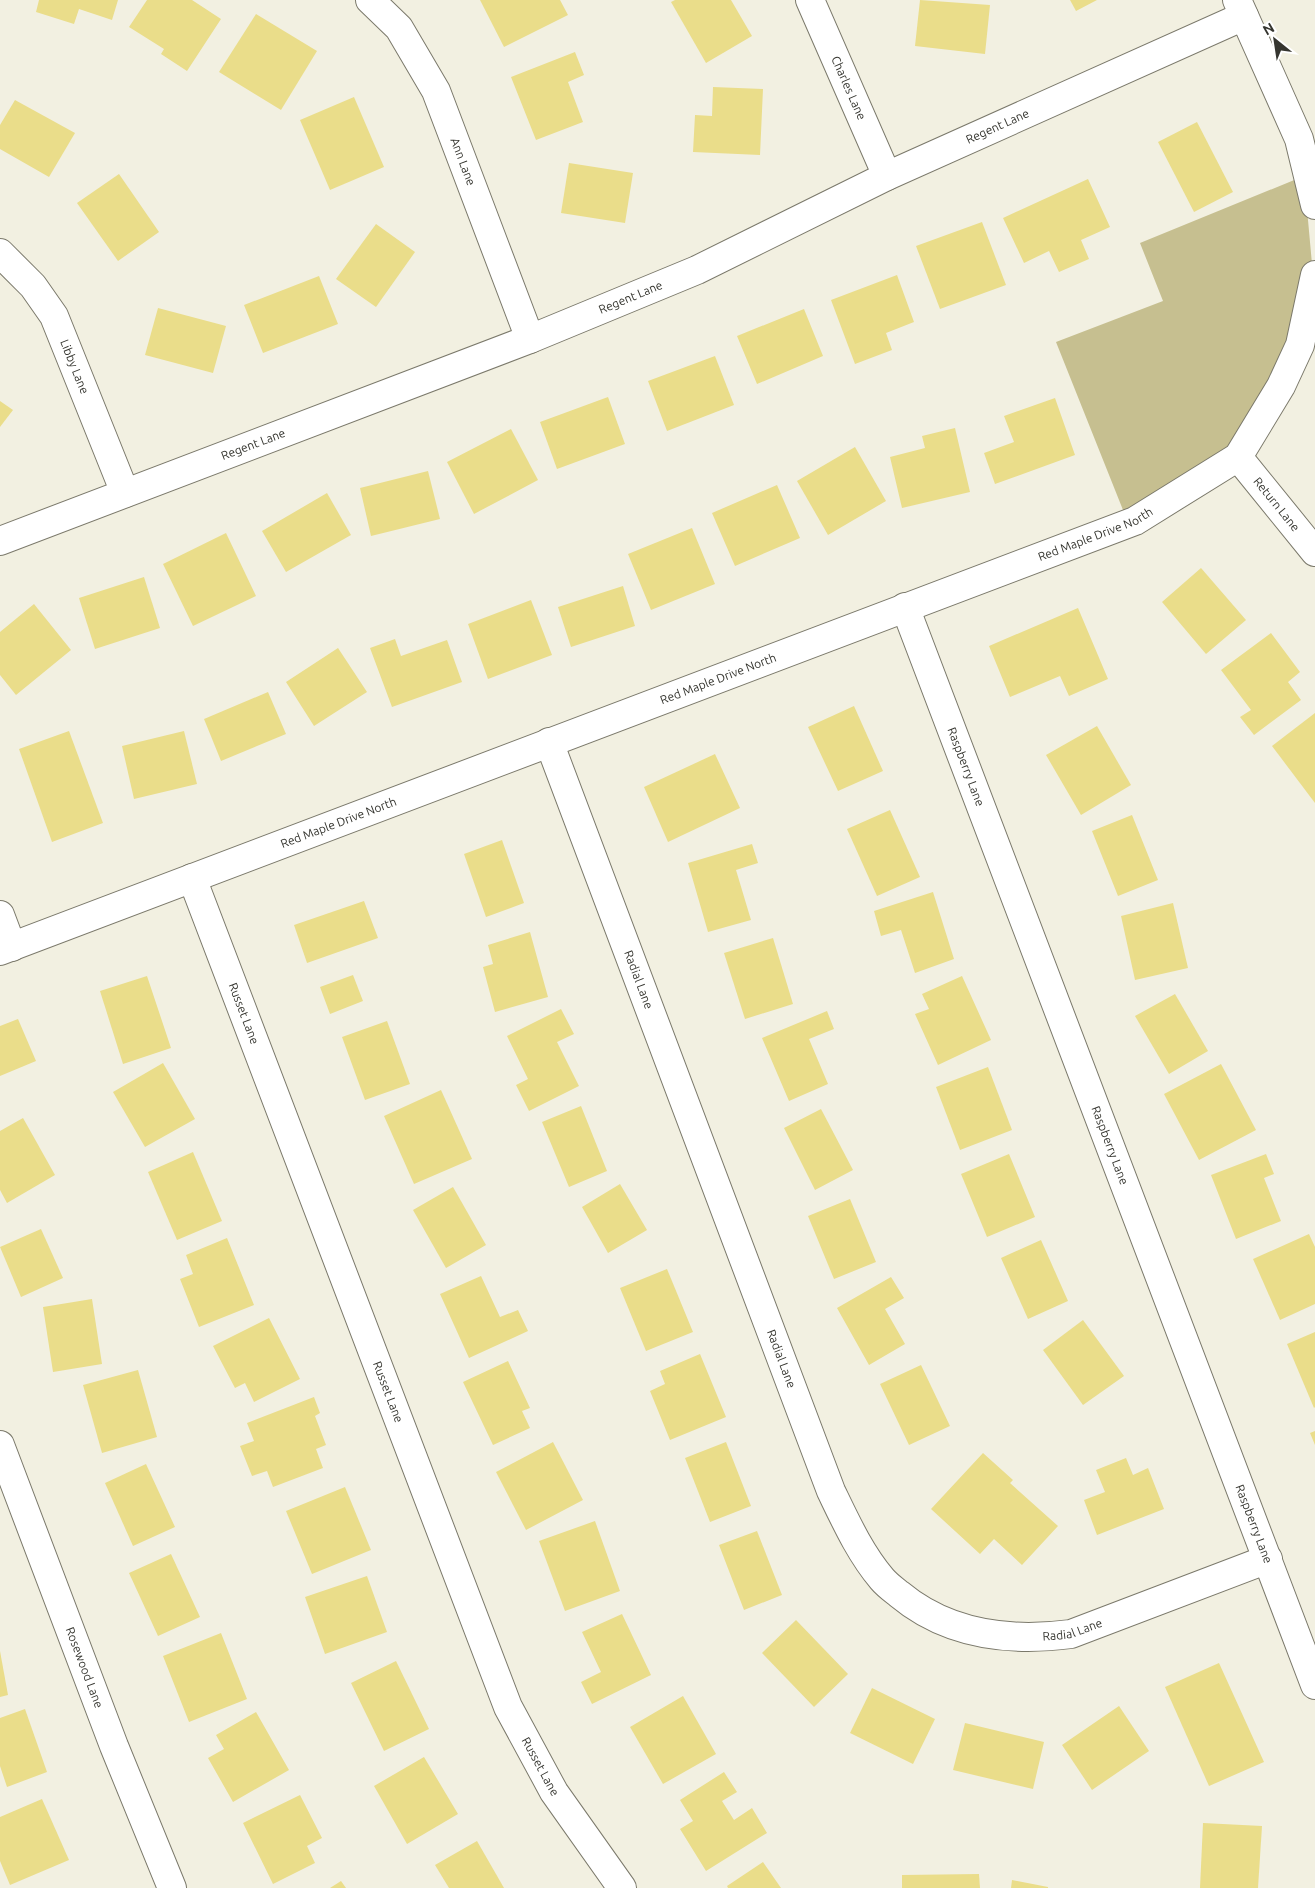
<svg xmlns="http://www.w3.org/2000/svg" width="1315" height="1888" font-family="Ubuntu,sans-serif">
  <rect width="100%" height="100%" fill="#f2f0e1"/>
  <!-- green -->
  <path fill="#c6bf90" d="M1304 176 1312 264 1295 346 1231 455 1125 515 1056 342 1163 301 1140 243Z"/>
  <!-- building -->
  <g fill="#eadd8a">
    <path d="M39 0H118L112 20 79 9 74 24 36 12Z"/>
    <path d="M147 0H192L221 19 187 71 161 54 164 49 129 27Z"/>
    <path d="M480 0H560L568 15 504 47Z"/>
    <path d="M675 0H731L752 36 706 63 671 2Z"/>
    <path d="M920 0 990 5 985 54 915 46Z"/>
    <path d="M1070 0H1097L1076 11Z"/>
    <path d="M256 14 317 51 281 110 219 72Z"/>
    <path d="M575 52 584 75 568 82 583 122 536 140 511 77Z"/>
    <path d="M713 87 763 89 760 155 693 152 695 115 712 116Z"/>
    <path d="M354 97 384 167 330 190 300 120Z"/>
    <path d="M15 100 75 133 49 177 0 149V125Z"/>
    <path d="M1197 122 1233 192 1194 212 1158 142Z"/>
    <path d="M569 163 633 173 625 223 561 213Z"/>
    <path d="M119 174 159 232 118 261 77 203Z"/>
    <path d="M1088 179 1110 227 1081 240 1089 259 1059 272 1049 251 1024 263 1003 218Z"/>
    <path d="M982 222 1006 285 940 309 916 246Z"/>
    <path d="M376 224 415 252 376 307 336 279Z"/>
    <path d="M897 275 914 322 886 333 892 350 855 364 831 300Z"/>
    <path d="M319 276 338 324 263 353 244 305Z"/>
    <path d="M158 308 226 326 213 373 145 355Z"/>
    <path d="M804 309 823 356 757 384 737 336Z"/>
    <path d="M715 356 734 405 667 431 648 381Z"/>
    <path d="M608 397 625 444 557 469 540 422Z"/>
    <path d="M1055 398 1075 455 995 484 984 453 1014 442 1004 416Z"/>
    <path d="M0 401 13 410 0 427Z"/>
    <path d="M955 428 970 492 902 508 890 457 925 448 922 436Z"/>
    <path d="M511 429 538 480 474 514 447 462Z"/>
    <path d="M855 447 886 501 828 535 797 481Z"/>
    <path d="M428 471 440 519 371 536 360 488Z"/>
    <path d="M777 485 800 538 735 566 712 513Z"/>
    <path d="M327 493 351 535 286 572 262 531Z"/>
    <path d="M692 528 715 584 651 610 628 554Z"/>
    <path d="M226 533 256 596 193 626 163 564Z"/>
    <path d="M1201 568 1246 620 1206 654 1162 602Z"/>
    <path d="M144 577 160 628 95 649 79 598Z"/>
    <path d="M623 586 635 626 571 647 558 607Z"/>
    <path d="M531 600 552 655 488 679 468 624Z"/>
    <path d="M34 604 71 650 16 695 0 675V632Z"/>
    <path d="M1078 608 1108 679 1069 696 1060 676 1010 697 989 646Z"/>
    <path d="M1271 633 1300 672 1288 682 1301 700 1254 735 1240 717 1251 710 1221 670Z"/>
    <path d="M395 639 401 656 447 640 462 682 392 707 370 648Z"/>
    <path d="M338 648 367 692 314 726 286 682Z"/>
    <path d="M268 692 286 734 221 761 204 719Z"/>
    <path d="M854 706 883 771 838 791 808 727Z"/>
    <path d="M1315 713V803L1272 746Z"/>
    <path d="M1097 726 1131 785 1081 815 1046 755Z"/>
    <path d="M69 731 103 823 52 842 19 749Z"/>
    <path d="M184 731 197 784 134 799 122 746Z"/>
    <path d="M715 754 740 808 668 842 644 787Z"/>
    <path d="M890 810 920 877 877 896 847 829Z"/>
    <path d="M1132 815 1158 880 1118 896 1092 831Z"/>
    <path d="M502 840 524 903 486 917 464 854Z"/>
    <path d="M752 844 758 863 736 870 751 920 708 932 688 863Z"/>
    <path d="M933 892 954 959 915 973 901 930 881 936 874 911Z"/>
    <path d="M364 901 378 938 307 963 294 925Z"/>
    <path d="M1173 903 1188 968 1135 980 1121 916Z"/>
    <path d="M530 932 548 997 495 1012 483 967 493 964 488 945Z"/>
    <path d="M773 938 793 1004 745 1019 724 953Z"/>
    <path d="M353 975 363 1001 330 1014 320 987Z"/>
    <path d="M147 976 171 1048 123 1064 100 991Z"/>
    <path d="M962 976 991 1040 938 1065 915 1014 929 1009 922 994Z"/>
    <path d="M1175 994 1208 1051 1169 1074 1135 1016Z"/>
    <path d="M561 1009 574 1034 557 1042 579 1086 529 1111 516 1085 528 1079 507 1036Z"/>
    <path d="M827 1011 834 1029 809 1039 828 1084 789 1101 762 1038Z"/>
    <path d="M18 1019 36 1061 0 1076V1026Z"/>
    <path d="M387 1021 410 1084 365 1100 342 1037Z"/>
    <path d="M163 1063 195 1119 145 1147 113 1092Z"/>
    <path d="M1221 1064 1256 1130 1199 1160 1164 1094Z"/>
    <path d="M988 1067 1012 1130 960 1150 936 1087Z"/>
    <path d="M441 1090 472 1159 414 1184 384 1116Z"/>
    <path d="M581 1106 607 1171 569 1187 542 1122Z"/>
    <path d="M821 1109 853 1170 815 1190 784 1128Z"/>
    <path d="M23 1118 55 1175 7 1203 0 1190V1131Z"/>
    <path d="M193 1152 222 1221 177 1240 148 1172Z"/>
    <path d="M1009 1154 1035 1217 987 1237 961 1174Z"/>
    <path d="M1266 1154 1274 1174 1264 1178 1281 1221 1236 1239 1211 1175Z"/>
    <path d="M620 1184 647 1230 608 1253 582 1207Z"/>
    <path d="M453 1187 486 1245 446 1268 413 1210Z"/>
    <path d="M850 1199 876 1262 834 1279 808 1216Z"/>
    <path d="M41 1229 63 1278 21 1297 0 1247Z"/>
    <path d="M1309 1234 1315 1247V1304L1280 1320 1253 1259Z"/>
    <path d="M227 1238 254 1305 199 1327 180 1279 193 1274 186 1255Z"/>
    <path d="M1041 1240 1068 1301 1028 1319 1001 1258Z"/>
    <path d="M667 1269 693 1332 646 1351 620 1288Z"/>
    <path d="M481 1276 500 1317 518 1310 528 1331 469 1358 440 1294Z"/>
    <path d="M891 1277 904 1298 885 1309 905 1344 869 1365 837 1308Z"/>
    <path d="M92 1299 102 1364 53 1372 43 1307Z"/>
    <path d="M269 1318 300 1379 254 1402 245 1383 235 1388 213 1346Z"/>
    <path d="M1083 1320 1124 1376 1083 1405 1043 1350Z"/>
    <path d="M1315 1332V1407L1314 1408 1287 1344Z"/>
    <path d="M700 1354 726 1417 670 1440 650 1391 665 1384 660 1371Z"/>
    <path d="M508 1361 530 1408 522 1411 530 1428 493 1445 463 1382Z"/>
    <path d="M921 1365 950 1426 909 1445 880 1384Z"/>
    <path d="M138 1370 157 1437 102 1453 83 1385Z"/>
    <path d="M314 1397 320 1413 315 1416 326 1445 316 1449 323 1468 273 1487 267 1471 252 1476 240 1446 254 1441 247 1423Z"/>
    <path d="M1315 1431V1445L1310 1433Z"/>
    <path d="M553 1442 583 1500 526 1530 496 1472Z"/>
    <path d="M726 1442 751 1506 710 1522 685 1458Z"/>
    <path d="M983 1453 1013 1480 1010 1483 1058 1526 1022 1565 994 1539 980 1554 931 1509Z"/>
    <path d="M1126 1458 1133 1475 1148 1468 1164 1509 1097 1535 1084 1500 1105 1492 1096 1470Z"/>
    <path d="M146 1464 175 1527 133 1546 105 1483Z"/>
    <path d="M345 1487 371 1550 312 1574 286 1511Z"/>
    <path d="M595 1521 620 1591 565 1611 539 1541Z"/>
    <path d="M757 1531 782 1595 744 1610 719 1545Z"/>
    <path d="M171 1554 200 1617 158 1636 129 1573Z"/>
    <path d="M367 1576 387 1632 325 1654 305 1597Z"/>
    <path d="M622 1614 651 1675 592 1704 581 1682 601 1672 582 1632Z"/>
    <path d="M796 1620 848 1674 814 1707 762 1653Z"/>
    <path d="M221 1633 247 1699 189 1722 163 1656Z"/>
    <path d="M0 1651 8 1695 0 1697Z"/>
    <path d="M396 1661 429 1729 384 1751 351 1683Z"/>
    <path d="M1219 1663 1264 1762 1209 1786 1165 1687Z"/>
    <path d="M872 1688 935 1719 913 1764 850 1733Z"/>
    <path d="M683 1696 716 1754 663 1784 630 1727Z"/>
    <path d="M1119 1706 1149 1751 1092 1790 1062 1745Z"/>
    <path d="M25 1709 47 1772 7 1787 0 1766V1718Z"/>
    <path d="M256 1712 289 1770 233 1802 208 1758 224 1749 216 1735Z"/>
    <path d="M965 1723 1044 1742 1033 1789 953 1770Z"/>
    <path d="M424 1757 458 1814 407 1844 374 1786Z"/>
    <path d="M724 1772 737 1792 722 1801 734 1820 752 1808 767 1833 706 1871 680 1829 693 1821 680 1800Z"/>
    <path d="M300 1795 322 1838 307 1846 315 1863 273 1884 243 1823Z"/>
    <path d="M42 1799 69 1860 10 1885 0 1861V1817Z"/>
    <path d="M1203 1823 1262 1826 1258 1888H1200Z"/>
    <path d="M477 1841 504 1888H449L435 1865Z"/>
    <path d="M763 1862 781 1888H728L727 1886Z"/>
    <path d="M979 1874 980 1888H902V1875Z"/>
    <path d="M1012 1880 1048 1887V1888H1011Z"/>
    <path d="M341 1881 346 1888H330Z"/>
  </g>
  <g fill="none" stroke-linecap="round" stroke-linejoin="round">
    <defs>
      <g id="minor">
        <path id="s1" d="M370 0 399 28 436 91 530 339"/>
        <path id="s2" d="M810 0 887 176"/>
        <path d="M1237 0 1299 139 1315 205"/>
        <path id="s3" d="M0 253 33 286 54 316 125 493"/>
        <path id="s4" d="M1238 457 1315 552"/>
        <path id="s5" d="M0 541 530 339 697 270 887 176 1244 16"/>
        <path id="s6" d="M905 607 1315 1685"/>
        <path id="s7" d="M549 742 831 1491C846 1522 860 1553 882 1579 887 1585 894 1590 899 1594 948 1635 1010 1642 1071 1634L1268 1559"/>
        <path id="s8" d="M192 878 508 1707 554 1792 622 1888"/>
        <path d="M0 915 12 947"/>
        <path id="s9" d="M0 951 1135 521 1238 457 1281 386 1300 345 1315 275"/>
        <path id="s10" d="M0 1445 114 1746 172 1888"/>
      </g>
    </defs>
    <!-- minor casing -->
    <use href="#minor" stroke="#7b796b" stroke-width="30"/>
    <!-- minor -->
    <use href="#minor" stroke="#fff" stroke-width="28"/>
  </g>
  <g text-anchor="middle" stroke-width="4" stroke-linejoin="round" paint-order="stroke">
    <!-- street labels -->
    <g font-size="12" fill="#35352f" stroke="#fff">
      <text dy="4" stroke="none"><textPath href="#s2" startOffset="96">Charles Lane</textPath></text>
      <text dy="4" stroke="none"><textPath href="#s5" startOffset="1081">Regent Lane</textPath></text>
      <text dy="4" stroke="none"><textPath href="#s1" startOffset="189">Ann Lane</textPath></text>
      <text dy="4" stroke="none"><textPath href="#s5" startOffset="676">Regent Lane</textPath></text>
      <text dy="4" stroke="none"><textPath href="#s3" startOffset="138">Libby Lane</textPath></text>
      <text dy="4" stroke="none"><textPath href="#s5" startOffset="271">Regent Lane</textPath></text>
      <text dy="4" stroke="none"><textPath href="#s4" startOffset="61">Return Lane</textPath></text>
      <text dy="4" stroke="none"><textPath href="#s9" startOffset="1172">Red Maple Drive North</textPath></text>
      <text dy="4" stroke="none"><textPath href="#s9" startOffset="768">Red Maple Drive North</textPath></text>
      <text dy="4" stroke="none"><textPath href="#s6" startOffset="171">Raspberry Lane</textPath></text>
      <text dy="4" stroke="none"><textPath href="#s9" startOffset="362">Red Maple Drive North</textPath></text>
      <text dy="4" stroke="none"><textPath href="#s7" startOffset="254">Radial Lane</textPath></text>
      <text dy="4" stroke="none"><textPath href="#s8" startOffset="145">Russet Lane</textPath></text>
      <text dy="4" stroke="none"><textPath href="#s6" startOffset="576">Raspberry Lane</textPath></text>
      <text dy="4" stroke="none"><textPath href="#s7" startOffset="659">Radial Lane</textPath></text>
      <text dy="4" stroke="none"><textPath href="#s8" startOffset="550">Russet Lane</textPath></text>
      <text dy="4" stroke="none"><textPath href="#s6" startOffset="981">Raspberry Lane</textPath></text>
      <text dy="4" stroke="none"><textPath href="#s7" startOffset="1109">Radial Lane</textPath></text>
      <text dy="4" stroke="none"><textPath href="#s10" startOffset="238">Rosewood Lane</textPath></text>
      <text dy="4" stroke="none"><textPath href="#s8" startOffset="955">Russet Lane</textPath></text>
    </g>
  </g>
  <!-- north arrow -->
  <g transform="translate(1275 40) rotate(330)" stroke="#ffffff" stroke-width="4" paint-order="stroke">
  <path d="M0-4L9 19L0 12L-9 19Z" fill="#35352f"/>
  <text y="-8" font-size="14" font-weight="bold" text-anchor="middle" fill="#35352f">N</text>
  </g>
</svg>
